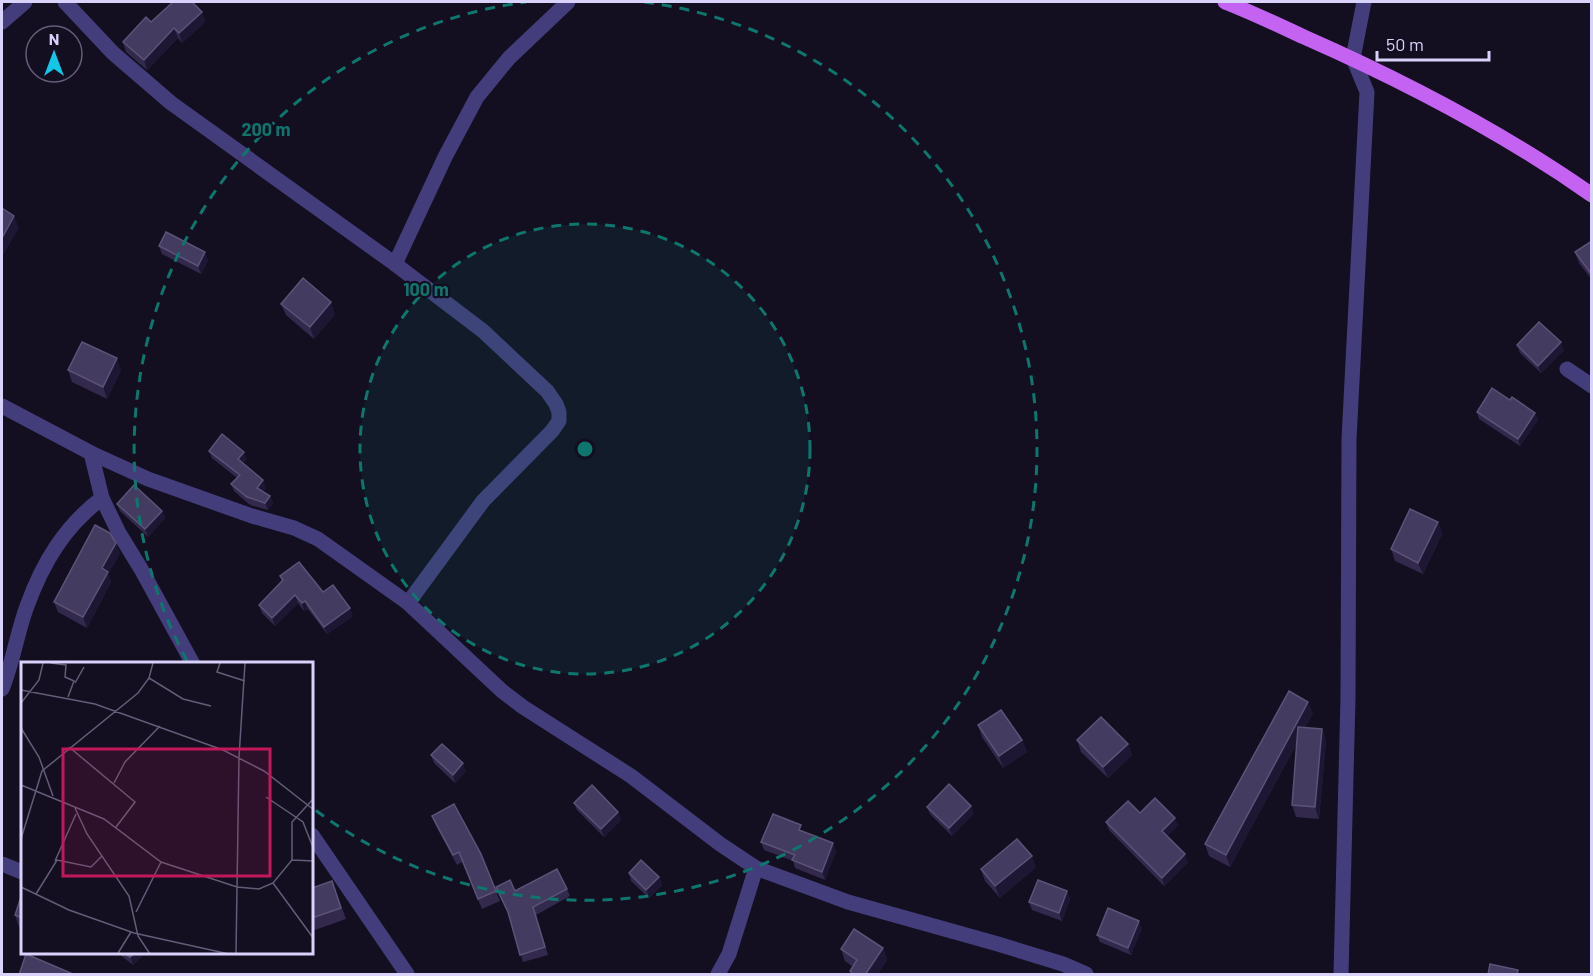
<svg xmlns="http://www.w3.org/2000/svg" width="1593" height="976" font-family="Barlow,sans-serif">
  <rect width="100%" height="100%" fill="#130f20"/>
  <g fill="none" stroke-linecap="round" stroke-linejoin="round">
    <!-- minor -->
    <g stroke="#433e7b" stroke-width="15">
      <path d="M65 2 113 53 171 103 395 264 483 331 547 391 556 404 559 412V421L552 431 483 501 408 603"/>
      <path d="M2 22 25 2"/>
      <path d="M395 264 445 157 477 97 509 58 568 2"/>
      <path d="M1567 369 1592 386"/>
      <path d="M2 406 91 453 148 479 252 516 294 528 318 539 408 603 502 691 523 707 631 776 720 844 756 868 848 902 998 944 1063 964 1086 974"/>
      <path d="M91 453 102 498 119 533 141 569 193 664"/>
      <path d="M2 689C13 662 17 633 27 606 43 562 65 526 102 498"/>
      <path d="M312 835 407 974"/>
      <path d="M2 864 22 872"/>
      <path d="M718 974 729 954 756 868"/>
      <path d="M1341 974 1348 698 1349 439 1367 92 1353 58 1364 2"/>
    </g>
    <!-- major -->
    <path stroke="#c462f2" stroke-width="15" d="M1225 2C1251 12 1278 25 1304 37 1404 81 1502 132 1592 195"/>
  </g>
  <!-- wall -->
  <g fill="#33294d">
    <path d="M202 12 205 22 182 43 178 38 147 70 126 52 123 42 151 22Z"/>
    <path d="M1592 241V280L1579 263 1575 252Z"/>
    <path d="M159 246 208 260 201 274 162 254Z"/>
    <path d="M281 304 335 314 314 339 286 315Z"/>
    <path d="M1517 345 1564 350 1541 373 1520 353Z"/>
    <path d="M68 370H121L107 399 72 382Z"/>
    <path d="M1510 400 1535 413 1538 420 1520 446 1479 419 1477 412Z"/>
    <path d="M209 451 247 459 243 463 266 488 263 491 270 496 273 503 268 510 250 505 234 491 231 484 237 478 212 458Z"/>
    <path d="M117 504 162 511 165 518 148 537 120 511Z"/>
    <path d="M1438 522 1442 534 1423 574 1395 561 1391 549Z"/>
    <path d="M120 553 108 574 111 582 87 628 58 612 54 602Z"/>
    <path d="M280 576 323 592 353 616 327 634 308 609 304 611 298 603 275 626 262 613 259 605 282 582Z"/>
    <path d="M1313 713 1305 728 1322 729 1326 741 1319 819 1296 817 1292 805 1297 743 1230 867 1209 856 1205 844Z"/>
    <path d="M978 725 1022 740 1027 752 1003 768 982 737Z"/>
    <path d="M1077 740 1128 744 1132 755 1108 778 1081 752Z"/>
    <path d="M431 755 466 771 455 783 434 763Z"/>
    <path d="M574 803 621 820 604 837 577 810Z"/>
    <path d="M927 807 974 813 952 836 930 814Z"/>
    <path d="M1140 813 1178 825 1167 836 1188 862 1164 886 1109 830 1106 822Z"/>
    <path d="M432 816 496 891 500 901 482 909 462 862 457 865 436 826Z"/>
    <path d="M803 832 836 851 825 880 795 868 793 861 764 850 761 842Z"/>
    <path d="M1036 867 1000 898 985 881 981 869Z"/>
    <path d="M629 873 659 877 662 885 649 898 631 881Z"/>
    <path d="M332 881 346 919 312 931V888Z"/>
    <path d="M496 887 515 891 567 889 570 896 536 915 548 955 523 962 509 916Z"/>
    <path d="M1067 891 1070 899 1062 921 1032 910 1029 902Z"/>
    <path d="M22 894V928L19 927 15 915Z"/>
    <path d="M1142 928 1131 955 1100 942 1097 935Z"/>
    <path d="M883 948 887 960 877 975H851L850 971 853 967 845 961 841 949Z"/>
    <path d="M119 954H144L133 965Z"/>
  </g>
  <!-- shaded-wall -->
  <g fill="#1e1733">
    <path d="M202 12 205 22 182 43 179 33Z"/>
    <path d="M174 28 178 38 147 70 144 60Z"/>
    <path d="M14 216 19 228 2 257V238Z"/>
    <path d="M205 252 208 260 201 274 198 266Z"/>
    <path d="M331 302 335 314 314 339 310 327Z"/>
    <path d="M1561 342 1564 350 1541 373 1538 366Z"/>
    <path d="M117 358 121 370 107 399 103 387Z"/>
    <path d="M1535 413 1538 420 1520 446 1518 439Z"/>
    <path d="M244 452 247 459 241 466 238 459Z"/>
    <path d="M263 480 266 488 260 495 257 488Z"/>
    <path d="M270 496 273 503 268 510 265 503Z"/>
    <path d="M162 511 165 518 148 537 145 529Z"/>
    <path d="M1438 522 1442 534 1423 574 1418 563Z"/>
    <path d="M116 543 120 553 108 574 111 582 87 628 83 617 102 568Z"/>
    <path d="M295 595 298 603 275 626 272 618Z"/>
    <path d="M305 601 308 609 304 611 302 603Z"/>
    <path d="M350 608 353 616 327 634 324 627Z"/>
    <path d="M1308 702 1313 713 1230 867 1226 855Z"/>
    <path d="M1322 729 1326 741 1319 819 1315 807Z"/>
    <path d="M1022 740 1027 752 1003 768 999 756Z"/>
    <path d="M1128 744 1132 755 1108 778 1103 767Z"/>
    <path d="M463 763 466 771 455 783 453 775Z"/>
    <path d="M971 806 974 813 952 836 949 828Z"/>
    <path d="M618 812 621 820 604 837 601 829Z"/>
    <path d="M1175 818 1178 825 1165 839 1162 831Z"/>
    <path d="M833 843 836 851 825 880 822 872Z"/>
    <path d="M1185 854 1188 862 1164 886 1162 878Z"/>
    <path d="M1032 856 1036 867 1000 898 995 886Z"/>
    <path d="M659 877 662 885 649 898 646 890Z"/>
    <path d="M1067 891 1070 899 1062 921 1059 913Z"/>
    <path d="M1139 921 1142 928 1131 955 1128 948Z"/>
    <path d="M883 948 887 960 877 975H865Z"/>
    <path d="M134 954H144L133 965 130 957Z"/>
  </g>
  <!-- building -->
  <g fill="#443b60" stroke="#5c5378" stroke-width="1.5">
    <path d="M173 2H192L202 12 179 33 174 28 144 60 123 42 146 17 151 22Z"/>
    <path d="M2 208 14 216 2 238Z"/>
    <path d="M166 232 205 252 198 266 159 246Z"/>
    <path d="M1592 241V275L1575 252Z"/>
    <path d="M303 278 331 302 310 327 281 304Z"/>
    <path d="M1539 322 1561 342 1538 366 1517 345Z"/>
    <path d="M82 342 117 358 103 387 68 370Z"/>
    <path d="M1492 388 1510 400 1512 397 1535 413 1518 439 1477 412Z"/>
    <path d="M222 434 244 452 238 459 263 480 257 488 270 496 265 503 247 497 231 484 240 475 209 451Z"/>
    <path d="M134 485 162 511 145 529 117 504Z"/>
    <path d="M1410 509 1438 522 1418 563 1391 549Z"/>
    <path d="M95 525 110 533 116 543 102 568 108 572 83 617 54 602Z"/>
    <path d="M299 562 323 592 333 585 350 608 324 627 305 601 302 603 295 595 272 618 259 605 283 580 280 576Z"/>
    <path d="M1289 691 1308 702 1226 855 1205 844Z"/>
    <path d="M1001 710 1022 740 999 756 978 725Z"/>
    <path d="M1101 717 1128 744 1103 767 1077 740Z"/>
    <path d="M1298 727 1322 729 1315 807 1292 805Z"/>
    <path d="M442 744 463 763 453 775 431 755Z"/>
    <path d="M949 784 971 806 949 828 927 807Z"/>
    <path d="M592 785 618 812 601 829 574 803Z"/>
    <path d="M1155 798 1175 818 1162 831 1185 854 1162 878 1106 822 1128 801 1140 813Z"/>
    <path d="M454 804 481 854 496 891 478 899 459 852 453 855 432 816Z"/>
    <path d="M773 814 801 825 799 830 833 843 822 872 792 860 795 855 761 842Z"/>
    <path d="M1017 839 1032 856 995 886 981 869Z"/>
    <path d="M641 860 659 877 646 890 629 873Z"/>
    <path d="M557 869 567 889 533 907 545 947 520 955 508 912 496 887 510 880 515 891Z"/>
    <path d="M1038 880 1067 891 1059 913 1029 902Z"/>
    <path d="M332 881 341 908 312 918V888Z"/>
    <path d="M22 894V918L15 915Z"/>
    <path d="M1108 908 1139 921 1128 948 1097 935Z"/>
    <path d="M854 929 883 948 865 975H855L850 971 857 960 841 949Z"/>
    <path d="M26 954 73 974V975H19Z"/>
    <path d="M125 954H134L130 957Z"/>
    <path d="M1490 964 1518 970 1517 975H1488Z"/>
  </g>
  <!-- distance rings -->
  <circle cx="585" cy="449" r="225" fill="#0f766e" fill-opacity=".12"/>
  <g fill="none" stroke="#0f766e" stroke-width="3" stroke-dasharray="10 8">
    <circle cx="585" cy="449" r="225"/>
    <path d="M187 661A451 451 0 0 1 526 2M644 2A451 451 0 1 1 314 809"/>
  </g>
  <!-- overview -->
  <g transform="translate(21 662)">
    <rect width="292" height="292" fill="#130f20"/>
    <path fill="none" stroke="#625d78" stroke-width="1.5" d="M30 1 45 3 44 15 53 19 47 35M199 1 196 10 224 19M128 16 162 37 190 44M54 21 63 5M0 28 74 42 202 88 243 109 293 148M0 41 18 18 22 1M0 66 18 95 32 134M48 85 114 140 95 165M93 121 104 100 139 64M0 123 83 157 140 200 216 225 238 227 252 221 271 198V160L293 136M245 135 282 160 293 188M54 146 66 172 108 234 117 274 129 292M0 177 21 109 117 31 128 16 132 1M271 198 293 199M34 199 55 152M252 221 293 277M0 225 48 248 113 271 208 292M15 232 36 198 70 205 81 194M115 250 140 200M97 291 110 270M215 292 218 95 224 1"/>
    <path fill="#c2185b" fill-opacity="0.15" stroke="#c2185b" stroke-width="3" d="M42 87H249V214H42Z"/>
    <rect width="292" height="292" fill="none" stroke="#d9d2fb" stroke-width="3"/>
  </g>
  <circle cx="585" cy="449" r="9" fill="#0f766e" stroke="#130f20" stroke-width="3"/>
  <g font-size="18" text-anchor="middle" font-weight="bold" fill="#0f766e" stroke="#130f20" stroke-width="4.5" stroke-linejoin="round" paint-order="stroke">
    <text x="266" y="136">200 m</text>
    <text x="426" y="296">100 m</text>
  </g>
  <!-- border -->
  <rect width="1593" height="976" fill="none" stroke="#d9d2fb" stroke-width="6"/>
  <!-- north arrow -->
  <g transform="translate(54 54)"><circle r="28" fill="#130f20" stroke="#625d78" stroke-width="1.5"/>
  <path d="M0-4.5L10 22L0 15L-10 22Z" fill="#13c5e6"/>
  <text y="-9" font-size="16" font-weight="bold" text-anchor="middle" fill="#d9d2fb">N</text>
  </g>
  <!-- scale -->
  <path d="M1377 51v9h112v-9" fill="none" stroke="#d9d2fb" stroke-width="3"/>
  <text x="1386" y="51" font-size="18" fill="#d9d2fb" stroke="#130f20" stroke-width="4.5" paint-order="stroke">50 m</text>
</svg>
